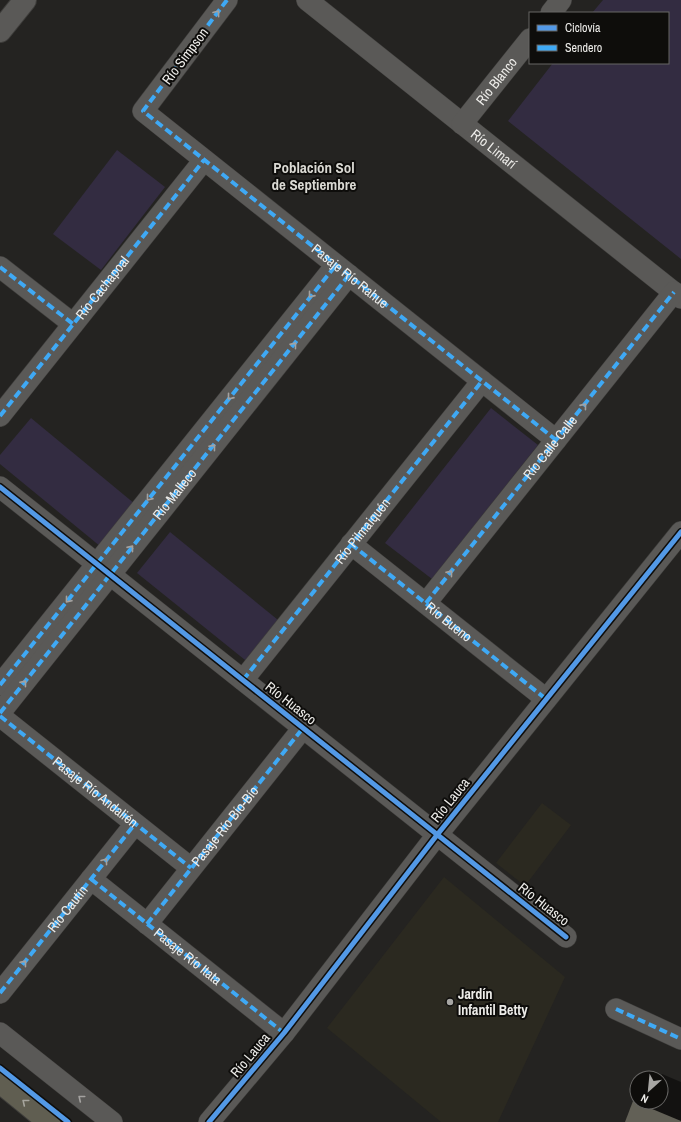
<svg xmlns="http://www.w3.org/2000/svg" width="681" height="1122" font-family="'Archivo Narrow',sans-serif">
  <rect width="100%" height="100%" fill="#242321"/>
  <!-- built -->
  <g fill="#2b2920">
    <path d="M542 803 571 825 525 886 496 863Z"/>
    <path d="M444 877 565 977 498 1122H441L327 1028Z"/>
  </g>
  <!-- green -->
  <g fill="#332c41">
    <path d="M603 0H681V259L508 121 553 63H668V13H592Z"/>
    <path d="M117 150 165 187 101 270 53 234Z"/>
    <path d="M491 408 538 445 432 579 385 543Z"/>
    <path d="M31 418 141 509 106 551 0 464V455Z"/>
    <path d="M170 532 283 624 250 664 137 573Z"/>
  </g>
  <!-- shadow -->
  <path fill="#0007" d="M662 1074 681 1082V1122H626L634 1102 637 1099V1102H661V1078H658Z"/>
  <!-- building -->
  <path fill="#626056" d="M633 1101 681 1121V1122H625Z"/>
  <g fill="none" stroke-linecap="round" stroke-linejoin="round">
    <defs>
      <g id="street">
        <path id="s1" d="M227 0 143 111 556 440"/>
        <path id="s2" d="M307 0 681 298"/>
        <path d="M551 13 561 0"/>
        <path id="s3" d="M462 124 530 39"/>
        <path d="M0 267 73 324"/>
        <path id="s4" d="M0 416 204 160"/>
        <path d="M0 487 566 937"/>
        <path d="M351 544 546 699"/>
        <path id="s5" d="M426 603 674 292"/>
        <path id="s6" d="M243 680 482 381"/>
        <path d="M0 685 336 265"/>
        <path d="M0 713 349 275"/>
        <path d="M0 716 191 868"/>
        <path id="s7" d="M91 879 284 1033"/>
        <path d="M147 924 303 728"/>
        <path id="s8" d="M0 993 135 824"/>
        <path d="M616 1009 681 1039"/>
        <path d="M0 1033 112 1122"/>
        <path d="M209 1122 284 1033 437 835 681 532"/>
      </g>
      <path id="secondary" d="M0 31 25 0"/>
      <path id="primary" d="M0 1082 49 1122"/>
    </defs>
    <!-- street casing -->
    <use href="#street" stroke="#3e3d3b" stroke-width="22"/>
    <!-- secondary casing -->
    <use href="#secondary" stroke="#3e3d3b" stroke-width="24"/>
    <!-- primary casing -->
    <use href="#primary" stroke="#3e3d3b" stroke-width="24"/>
    <!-- street -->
    <use href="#street" stroke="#5a5957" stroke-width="21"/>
    <!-- secondary -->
    <use href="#secondary" stroke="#5a5957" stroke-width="22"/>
    <!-- primary -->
    <use href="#primary" stroke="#605e51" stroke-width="22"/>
    <!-- quiet -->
    <g stroke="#3fa9f5" stroke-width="4" stroke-dasharray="8 4" stroke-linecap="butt">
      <path d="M227 0 143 111 556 440"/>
      <path d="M0 267 73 324"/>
      <path d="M0 416 204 160"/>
      <path id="s9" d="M351 544 546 699"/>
      <path d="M426 603 674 292"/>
      <path d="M243 680 482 381"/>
      <path d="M0 685 336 265"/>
      <path id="s10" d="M0 713 349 275"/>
      <path id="s11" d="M0 716 191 868"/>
      <path d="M91 879 284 1033"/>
      <path id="s12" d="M147 924 303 728"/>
      <path d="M0 993 135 824"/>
      <path d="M616 1009 681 1039"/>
    </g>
    <defs>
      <g id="cycleway">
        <path d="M0 487 566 937"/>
        <path d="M0 1068 68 1122"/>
        <path d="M209 1122 284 1033 437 835 681 532"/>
      </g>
    </defs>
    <!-- cycleway casing -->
    <use href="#cycleway" stroke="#0e0d0b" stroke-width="8"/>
    <!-- cycleway -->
    <use href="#cycleway" stroke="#5399e6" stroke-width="5"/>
  </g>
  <!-- one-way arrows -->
  <defs><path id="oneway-chevron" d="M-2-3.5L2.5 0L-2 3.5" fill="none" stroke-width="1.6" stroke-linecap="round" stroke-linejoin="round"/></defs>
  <g stroke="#a4a2a0">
    <use href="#oneway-chevron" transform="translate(217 13) rotate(-53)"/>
    <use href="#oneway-chevron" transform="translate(311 295) rotate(129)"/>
    <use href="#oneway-chevron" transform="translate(294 345) rotate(-51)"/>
    <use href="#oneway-chevron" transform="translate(230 397) rotate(129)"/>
    <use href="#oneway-chevron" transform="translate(584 406) rotate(-51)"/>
    <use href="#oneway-chevron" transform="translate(213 447) rotate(-51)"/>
    <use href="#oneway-chevron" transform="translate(149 498) rotate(129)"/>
    <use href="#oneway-chevron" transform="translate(131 548) rotate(-51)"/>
    <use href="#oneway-chevron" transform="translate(450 573) rotate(-51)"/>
    <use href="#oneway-chevron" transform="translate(68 600) rotate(129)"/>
    <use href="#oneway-chevron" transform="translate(24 683) rotate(-51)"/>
    <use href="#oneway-chevron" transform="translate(105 861) rotate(-52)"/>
    <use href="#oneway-chevron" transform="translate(24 963) rotate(-51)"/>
    <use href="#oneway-chevron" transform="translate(81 1098) rotate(-141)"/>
  </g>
  <use stroke="#a6a59d" href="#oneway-chevron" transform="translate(25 1102) rotate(-141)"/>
  <!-- markers -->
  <circle fill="#a7a6a3" stroke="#0e0d0b" stroke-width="1.5" cx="450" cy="1002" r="4"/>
  <g text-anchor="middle" stroke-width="4" stroke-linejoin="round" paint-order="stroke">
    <!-- street labels -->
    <g font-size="14" fill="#edece9" stroke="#0e0d0b">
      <text transform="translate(185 56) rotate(-53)" y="5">Río Simpson</text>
      <text dy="5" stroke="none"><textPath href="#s3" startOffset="55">Río Blanco</textPath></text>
      <text dy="5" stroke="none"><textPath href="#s2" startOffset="239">Río Limarí</textPath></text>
      <text dy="5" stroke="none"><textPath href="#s1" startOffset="404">Pasaje Río Rahue</textPath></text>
      <text dy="5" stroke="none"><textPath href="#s4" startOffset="164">Río Cachapoal</textPath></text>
      <text dy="5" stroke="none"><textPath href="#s5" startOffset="199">Río Calle Calle</textPath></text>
      <text dy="5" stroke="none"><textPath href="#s10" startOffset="280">Río Malleco</textPath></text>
      <text dy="5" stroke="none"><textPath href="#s6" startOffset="191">Río Pilmaiquén</textPath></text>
      <text dy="5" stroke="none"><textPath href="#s9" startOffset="125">Río Bueno</textPath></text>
      <text transform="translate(291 703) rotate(38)" y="5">Río Huasco</text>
      <text dy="5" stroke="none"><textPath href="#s11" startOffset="122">Pasaje Río Andalién</textPath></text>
      <text transform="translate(450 800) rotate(-51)" y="5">Río Lauca</text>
      <text dy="5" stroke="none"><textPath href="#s12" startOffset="125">Pasaje Río Bío-Bío</textPath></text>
      <text transform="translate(544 904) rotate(38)" y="5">Río Huasco</text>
      <text dy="5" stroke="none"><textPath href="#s8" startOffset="108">Río Cautín</textPath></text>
      <text dy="5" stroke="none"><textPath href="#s7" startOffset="124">Pasaje Río Itata</textPath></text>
      <text transform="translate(250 1055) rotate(-50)" y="5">Río Lauca</text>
    </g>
    <!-- poi labels -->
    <g font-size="14" font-weight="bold" fill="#edece9" stroke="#0e0d0b" text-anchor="start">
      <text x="458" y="999">Jardín<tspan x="458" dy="16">Infantil Betty</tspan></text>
    </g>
    <!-- neighbourhood labels -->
    <g font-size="15" font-weight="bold" fill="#dad9d3" stroke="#0e0d0b">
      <text x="314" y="173">Población Sol<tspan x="314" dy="17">de Septiembre</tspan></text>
    </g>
  </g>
  <!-- legend -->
  <rect x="529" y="12" width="140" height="52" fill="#0e0d0b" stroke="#676664"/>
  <rect x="537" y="25" width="20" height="6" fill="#5399e6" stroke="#676664"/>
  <text x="565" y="32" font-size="12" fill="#edece9">Ciclovía</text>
  <rect x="537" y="45" width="20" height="6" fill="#3fa9f5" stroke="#676664"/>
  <text x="565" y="52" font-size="12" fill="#edece9">Sendero</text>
  <!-- north arrow -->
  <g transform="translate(649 1090) rotate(207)"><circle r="19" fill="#0e0d0b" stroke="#676664"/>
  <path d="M0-3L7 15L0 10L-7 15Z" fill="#a7a6a3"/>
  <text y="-6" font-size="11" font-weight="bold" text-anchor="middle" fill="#edece9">N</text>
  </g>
</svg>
